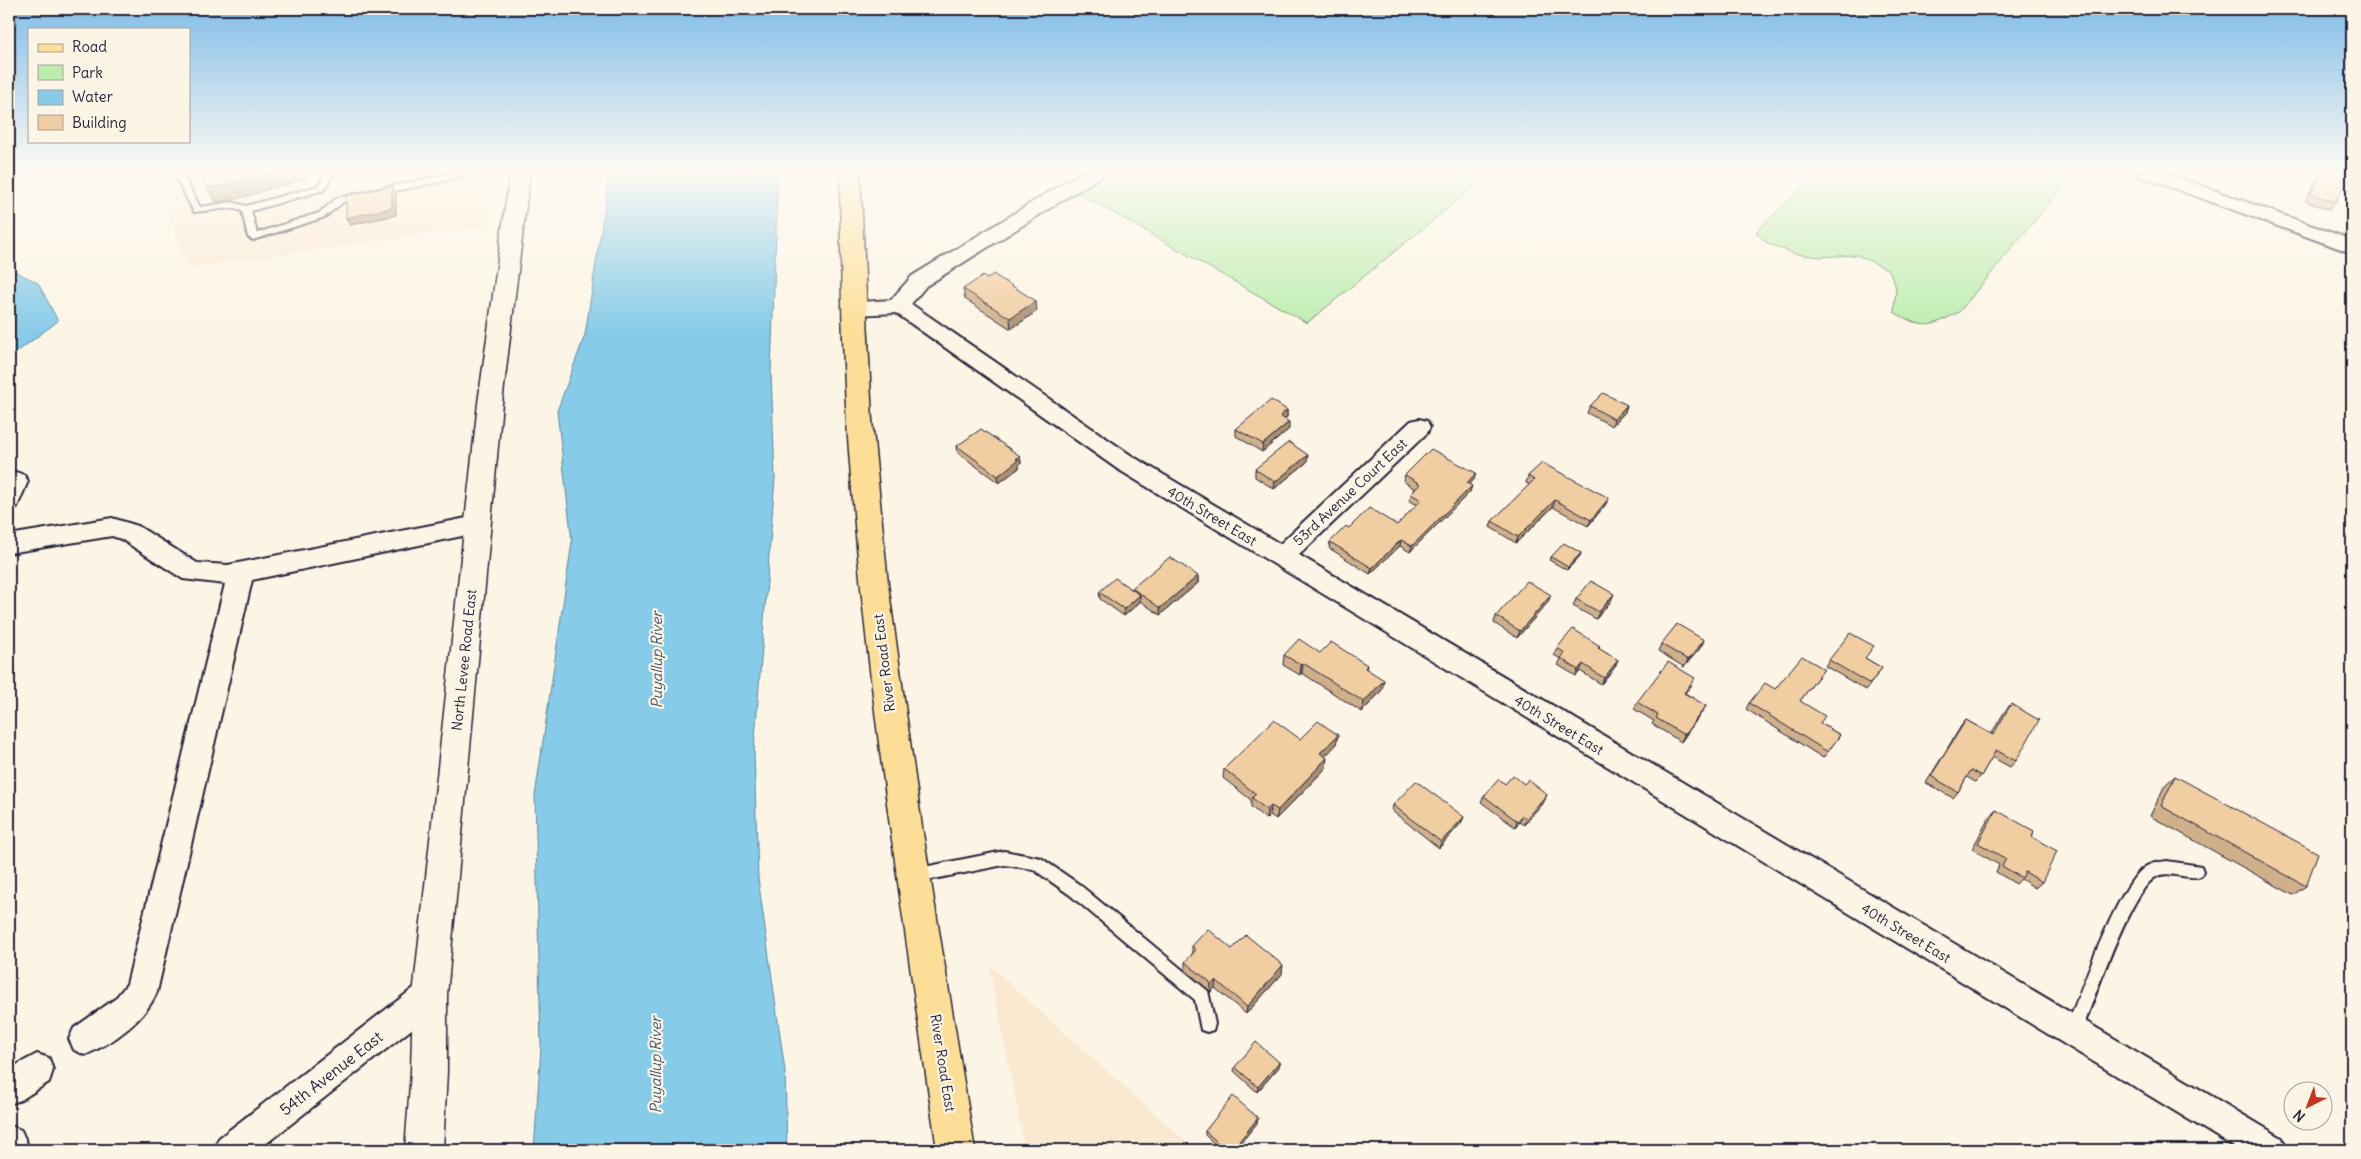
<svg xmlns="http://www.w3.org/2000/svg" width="2361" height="1159" font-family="Delius,sans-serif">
  <rect width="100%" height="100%" fill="#fcf5e5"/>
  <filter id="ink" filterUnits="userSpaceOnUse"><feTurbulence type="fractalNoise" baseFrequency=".02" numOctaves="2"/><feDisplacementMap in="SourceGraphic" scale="10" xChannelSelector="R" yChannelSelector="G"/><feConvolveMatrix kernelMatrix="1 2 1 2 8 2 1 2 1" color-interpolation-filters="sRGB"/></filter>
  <g filter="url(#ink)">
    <!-- built -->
    <g fill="#f9e9d1">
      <path d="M154 172H499L490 225 187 268Z"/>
      <path d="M989 965 1195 1150H1025Z"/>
    </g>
    <!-- green -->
    <g fill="#bcedad" stroke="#6f8874">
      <path d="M1107 172H1492L1307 323 1075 191Z"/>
      <path d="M1818 172H2075L1959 312C1928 328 1925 330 1894 312L1896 287 1889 270 1857 255 1820 257 1795 254 1767 243 1756 232Z"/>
    </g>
    <!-- water -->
    <g fill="#86cbe7" stroke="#5e87a2">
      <path d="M610 172H778L771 373 775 478 754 751 758 878 785 1071 787 1150H534L541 1047 535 796 572 542 557 411 585 335Z"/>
      <path d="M9 268 38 283 58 321 9 358Z"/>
    </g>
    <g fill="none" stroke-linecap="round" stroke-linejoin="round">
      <defs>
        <g id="lane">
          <path d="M173 172H181L200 207 231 202 246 206 318 186 327 172H335L324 190 251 211 257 233 319 213 337 198 458 172H470L458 178 343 202 325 217 253 240 248 237 242 211 231 208 194 212Z"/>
          <path d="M1004 851 1041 858 1080 885 1208 991 1215 1024 1213 1030 1207 1032 1201 1030 1195 1000 1070 895 1033 869 1004 865 914 883 909 881 907 876 909 871 914 869Z"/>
          <path d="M2167 861 2201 866 2203 871 2201 876C2187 881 2170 869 2156 877 2130 890 2091 1008 2079 1039L2073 1041 2067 1039 2065 1033C2078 998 2117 886 2145 867 2151 863 2159 862 2167 861Z"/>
        </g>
        <g id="street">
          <path d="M1082 172H1103L1101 176 926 286 911 304 1132 456 1280 544 1411 421 1419 419 1427 421 1430 427 1427 433 1299 555 2282 1138 2287 1150H2239L1116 468 896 313 854 315 847 313 844 308 847 303 891 300 912 276Z"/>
          <path d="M2138 172H2163L2352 240V253L2140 176Z"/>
          <path d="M16 472 24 475 28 481 17 507 9 510V475Z"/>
          <path d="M477 516 486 519 489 525 486 531 252 580 157 992C145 1020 113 1043 85 1055L74 1050 69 1039 74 1028 115 999 127 984 225 584 183 579 121 539 112 536 9 553V535L112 518 138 526 197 563 228 565Z"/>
          <path d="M430 980 441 984 446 995 441 1006 258 1150H214L219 1138 419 984Z"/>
          <path d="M37 1054 49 1058 53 1070 49 1082 21 1100 9 1104V1069Z"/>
          <path d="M9 1125 21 1130 30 1150H9Z"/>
        </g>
        <path id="secondary" d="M510 172H530L502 403 447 995V1071L443 1150H405L411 1071 413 995 478 403Z"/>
        <path id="primary" d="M840 172H860L872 420 888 584 922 827 975 1150H937C904 922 867 694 850 464 842 367 841 269 840 172Z"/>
      </defs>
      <!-- lane casing -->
      <use href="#lane" stroke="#22223b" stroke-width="4"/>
      <!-- street casing -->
      <use href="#street" stroke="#22223b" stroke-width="4"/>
      <!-- secondary casing -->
      <use href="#secondary" stroke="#22223b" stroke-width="3"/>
      <!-- primary casing -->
      <use href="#primary" stroke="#22223b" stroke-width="3"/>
      <!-- lane -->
      <use href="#lane" fill="#fcf5e5" fill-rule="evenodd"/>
      <!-- street -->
      <use href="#street" fill="#fcf5e5" fill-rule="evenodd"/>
      <!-- secondary -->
      <use href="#secondary" fill="#fcf5e5" fill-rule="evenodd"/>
      <!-- primary -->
      <use href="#primary" fill="#fdde96" fill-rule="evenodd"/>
    </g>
    <!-- wall -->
    <g fill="#cfb08b" stroke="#22223b">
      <path d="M2323 172 2335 202 2329 210 2305 201 2318 178Z"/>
      <path d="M963 289 1037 311 1011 329 965 299Z"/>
      <path d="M1627 405 1625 412 1612 426 1587 413 1590 406Z"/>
      <path d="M1287 410V417L1284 419 1289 429 1262 452 1236 436V429Z"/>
      <path d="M957 446 1020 456 1021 463 1019 465V468L999 483 958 453Z"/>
      <path d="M1307 462 1274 489 1255 477V469Z"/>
      <path d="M1405 475 1474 480 1470 484V492L1410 552 1400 546 1370 574 1329 548 1330 542 1349 528 1397 525 1417 505 1409 500 1411 494 1415 489 1403 481Z"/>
      <path d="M1528 476 1606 504 1588 526 1553 507 1516 543 1490 527 1492 521 1530 485 1526 483Z"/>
      <path d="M1581 553 1580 556 1567 570 1549 560 1551 557Z"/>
      <path d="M1198 576V583L1160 615 1140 601V602L1124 616 1100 599 1099 592 1132 589V588Z"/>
      <path d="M1576 599 1611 601 1596 619 1573 606Z"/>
      <path d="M1548 602 1517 638 1494 623 1496 616Z"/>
      <path d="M1704 640 1701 647 1684 667 1658 651 1661 644Z"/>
      <path d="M1600 646 1599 649 1618 660 1615 667 1601 684 1580 671 1576 676 1558 665 1561 659 1554 655 1557 648Z"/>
      <path d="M1320 653 1367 665 1366 669 1382 690 1362 712 1302 673 1300 675 1283 665 1284 655Z"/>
      <path d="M1865 658 1882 668 1866 690 1825 666 1829 660Z"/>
      <path d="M1824 669 1800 701 1820 723 1840 735 1823 758 1746 709 1749 703 1775 689Z"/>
      <path d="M1692 685 1685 693 1706 706 1702 712 1681 742 1652 724 1654 721 1634 709 1637 702Z"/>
      <path d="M2011 704 2016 761 2010 767 1992 757 1981 776 1975 782 1967 777 1958 792 1953 798 1926 783 1961 726 1966 720 1991 734 2005 711Z"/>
      <path d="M1338 735 1336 745 1325 756 1326 768 1276 819 1270 815 1266 819 1251 807V800L1223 778 1224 769 1300 739Z"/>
      <path d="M2175 776 2306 886 2293 895 2150 816 2165 785Z"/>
      <path d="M1505 784 1545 800 1524 825 1519 822 1515 827 1481 802 1484 796Z"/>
      <path d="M1393 805 1464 817 1461 823 1439 848 1392 811Z"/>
      <path d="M1996 810 2032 837 2042 882 2035 888 2021 879 2016 884 1996 872 1999 865 1972 849 1990 816Z"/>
      <path d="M1192 946 1232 949 1282 974 1246 1014 1215 988 1210 993 1209 990 1185 970V962L1192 955Z"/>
      <path d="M1279 1062V1067L1257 1092 1234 1071 1235 1067Z"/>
      <path d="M1258 1118 1257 1123 1235 1150H1221L1205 1135V1131Z"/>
    </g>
    <!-- shaded-wall -->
    <g fill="#a99071" stroke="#22223b">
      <path d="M273 172H304L307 178 233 200 216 202 207 188Z"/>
      <path d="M392 186 396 193V215L350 225 346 218Z"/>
      <path d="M1036 301 1037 311 1011 329 1010 318Z"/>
      <path d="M1627 405 1625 412 1612 426 1614 419Z"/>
      <path d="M1287 410V417L1279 423 1280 416Z"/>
      <path d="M1289 422V429L1262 452 1263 444Z"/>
      <path d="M1308 455 1307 462 1274 489 1275 482Z"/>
      <path d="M1020 456 1021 463 1019 465V468L999 483 998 476Z"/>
      <path d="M1476 473 1474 480 1465 489 1467 483Z"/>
      <path d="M1472 486 1470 492 1410 552 1412 546Z"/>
      <path d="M1609 498 1606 504 1588 526 1591 520Z"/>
      <path d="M1555 500 1553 507 1516 543 1518 537Z"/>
      <path d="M1401 540 1400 546 1370 574 1372 568Z"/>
      <path d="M1581 553 1580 556 1567 570 1568 567Z"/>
      <path d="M1198 576V583L1160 615V608Z"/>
      <path d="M1614 594 1611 601 1596 619 1599 612Z"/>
      <path d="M1140 595V602L1124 616V609Z"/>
      <path d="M1551 595 1548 602 1517 638 1520 631Z"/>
      <path d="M1704 640 1701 647 1684 667 1688 660Z"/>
      <path d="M1618 660 1615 667 1601 684 1604 678Z"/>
      <path d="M1303 663 1302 673 1300 675 1301 665Z"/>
      <path d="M1583 664 1580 671 1576 676 1578 670Z"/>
      <path d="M1384 680 1382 690 1362 712 1364 702Z"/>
      <path d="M1706 706 1702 712 1681 742 1684 735Z"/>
      <path d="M1338 735 1336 745 1319 763 1320 753Z"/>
      <path d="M1327 758 1326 768 1276 819 1278 810Z"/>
      <path d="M1547 794 1545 800 1524 825 1526 819Z"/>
      <path d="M1271 806 1270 815 1266 819 1267 810Z"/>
      <path d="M1522 816 1519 822 1515 827 1517 821Z"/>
      <path d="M1464 817 1461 823 1439 848 1441 842Z"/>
      <path d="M1283 965 1282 974 1246 1014 1247 1007Z"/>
      <path d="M1216 980 1215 988 1210 993 1211 985Z"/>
      <path d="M1279 1062V1067L1257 1092 1258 1087Z"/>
      <path d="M1258 1118 1257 1123 1235 1150H1232Z"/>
    </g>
    <!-- building -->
    <g fill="#f1cda2" stroke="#22223b">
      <path d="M201 172H273L223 186 207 188Z"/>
      <path d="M2323 172H2325L2348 180 2335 202 2311 194Z"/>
      <path d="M392 186V208L346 218V196Z"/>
      <path d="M993 274 1036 301 1010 318 963 289 983 276 987 279Z"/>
      <path d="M1603 393 1627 405 1614 419 1590 406Z"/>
      <path d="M1271 400 1287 410 1280 416 1289 422 1263 444 1236 429Z"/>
      <path d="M981 429 1020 456 1016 459 1018 460 998 476 957 446Z"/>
      <path d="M1289 442 1308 455 1275 482 1255 469Z"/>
      <path d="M1431 449 1476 473 1467 483 1472 486 1412 546 1401 540 1372 568 1330 542 1346 526 1349 528 1369 508 1397 525 1421 500 1411 494 1420 484 1405 475Z"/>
      <path d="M1542 463 1609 498 1591 520 1555 500 1518 537 1492 521 1534 480 1528 476Z"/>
      <path d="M1564 543 1581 553 1568 567 1551 557Z"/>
      <path d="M1170 557 1198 576 1160 608 1132 588Z"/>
      <path d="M1115 578 1140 595 1124 609 1099 592Z"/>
      <path d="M1527 581 1551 595 1520 631 1496 616Z"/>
      <path d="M1591 581 1614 594 1599 612 1576 599Z"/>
      <path d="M1677 624 1704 640 1688 660 1661 644Z"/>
      <path d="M1573 629 1600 646 1598 648 1618 660 1604 678 1583 664 1578 670 1561 658 1565 653 1557 648Z"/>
      <path d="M1850 633 1874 646 1865 658 1882 668 1870 684 1829 660Z"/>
      <path d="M1299 639 1320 653 1331 642 1367 665 1365 668 1384 680 1364 702 1303 663 1301 665 1284 655Z"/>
      <path d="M1802 656 1824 669 1800 701 1825 716 1820 723 1840 735 1828 752 1749 703 1765 683 1775 689Z"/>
      <path d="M1668 662 1695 678 1684 693 1706 706 1684 735 1656 718 1658 715 1637 702Z"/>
      <path d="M2011 704 2039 720 2016 761 1996 750 1981 776 1971 770 1958 792 1931 776 1966 720 1993 735Z"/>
      <path d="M1274 720 1300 739 1318 721 1338 735 1320 753 1327 758 1278 810 1271 806 1267 810 1252 798 1256 794 1224 769Z"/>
      <path d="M1513 775 1524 784 1528 780 1547 794 1526 819 1522 816 1517 821 1484 796 1499 779 1505 784Z"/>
      <path d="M2175 776 2318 853 2306 886 2161 806Z"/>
      <path d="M1416 781 1464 817 1441 842 1393 805Z"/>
      <path d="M1996 810 2034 831 2032 837 2057 851 2042 882 2025 872 2022 878 2002 866 2006 859 1978 843Z"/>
      <path d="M1208 929 1232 949 1246 935 1283 965 1247 1007 1216 980 1211 985 1210 982 1185 962 1196 950 1192 946Z"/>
      <path d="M1256 1042 1279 1062 1258 1087 1235 1067Z"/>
      <path d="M1233 1096 1258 1118 1232 1150H1226L1205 1131Z"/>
    </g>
  </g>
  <!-- sky -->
  <linearGradient id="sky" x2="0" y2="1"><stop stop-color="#81bde8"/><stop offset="0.51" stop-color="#fefaf3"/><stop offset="1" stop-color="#fefaf3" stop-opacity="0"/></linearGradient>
  <rect width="2361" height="334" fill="url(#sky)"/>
  <g text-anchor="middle" stroke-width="4.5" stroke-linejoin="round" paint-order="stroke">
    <!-- street labels -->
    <g font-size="14" fill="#22223b" stroke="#fcf5e5">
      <text transform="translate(1350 492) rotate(-43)" y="5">53rd Avenue Court East</text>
      <text transform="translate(1212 516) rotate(31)" y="5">40th Street East</text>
      <text transform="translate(464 660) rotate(-84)" y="5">North Levee Road East</text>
      <text transform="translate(884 663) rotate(-97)" y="5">River Road East</text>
      <text transform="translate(1559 725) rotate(31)" y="5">40th Street East</text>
      <text transform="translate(1906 933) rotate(31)" y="5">40th Street East</text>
      <text transform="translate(943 1063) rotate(81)" y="5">River Road East</text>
    </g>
    <!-- water labels -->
    <g font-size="15" font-style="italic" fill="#40556f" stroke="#fcf5e5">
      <text transform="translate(657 660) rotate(-90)" y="5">Puyallup River</text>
      <text transform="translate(656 1065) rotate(-90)" y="5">Puyallup River</text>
    </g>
    <!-- near-street labels -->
    <g font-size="16" fill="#22223b" stroke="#fcf5e5">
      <text transform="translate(331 1073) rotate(-38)" y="6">54th Avenue East</text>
    </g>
  </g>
  <!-- margin -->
  <rect width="2361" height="1159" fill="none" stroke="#fcf5e5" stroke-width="30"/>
  <rect x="15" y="15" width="2331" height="1129" fill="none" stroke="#22223b" stroke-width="2" filter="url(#ink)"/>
  <!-- legend -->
  <rect x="28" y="28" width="162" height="115" fill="#fcf5e5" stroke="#a5a1a1"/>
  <rect x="38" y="44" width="25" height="8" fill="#fdde96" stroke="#a5a1a1"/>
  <text x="72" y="52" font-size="15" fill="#22223b">Road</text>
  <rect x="38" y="65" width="25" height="15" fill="#bcedad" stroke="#a5a1a1"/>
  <text x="72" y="78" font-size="15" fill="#22223b">Park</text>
  <rect x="38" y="90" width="25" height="15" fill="#86cbe7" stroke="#a5a1a1"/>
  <text x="72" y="102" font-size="15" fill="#22223b">Water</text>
  <rect x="38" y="115" width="25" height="15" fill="#f1cda2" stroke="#a5a1a1"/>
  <text x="72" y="128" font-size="15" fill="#22223b">Building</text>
  <!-- north arrow -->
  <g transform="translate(2308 1106) rotate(222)"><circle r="24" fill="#fcf5e5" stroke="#a5a1a1"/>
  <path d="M0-4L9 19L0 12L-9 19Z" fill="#c8321e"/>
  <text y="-8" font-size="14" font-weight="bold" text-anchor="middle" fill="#22223b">N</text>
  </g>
</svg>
